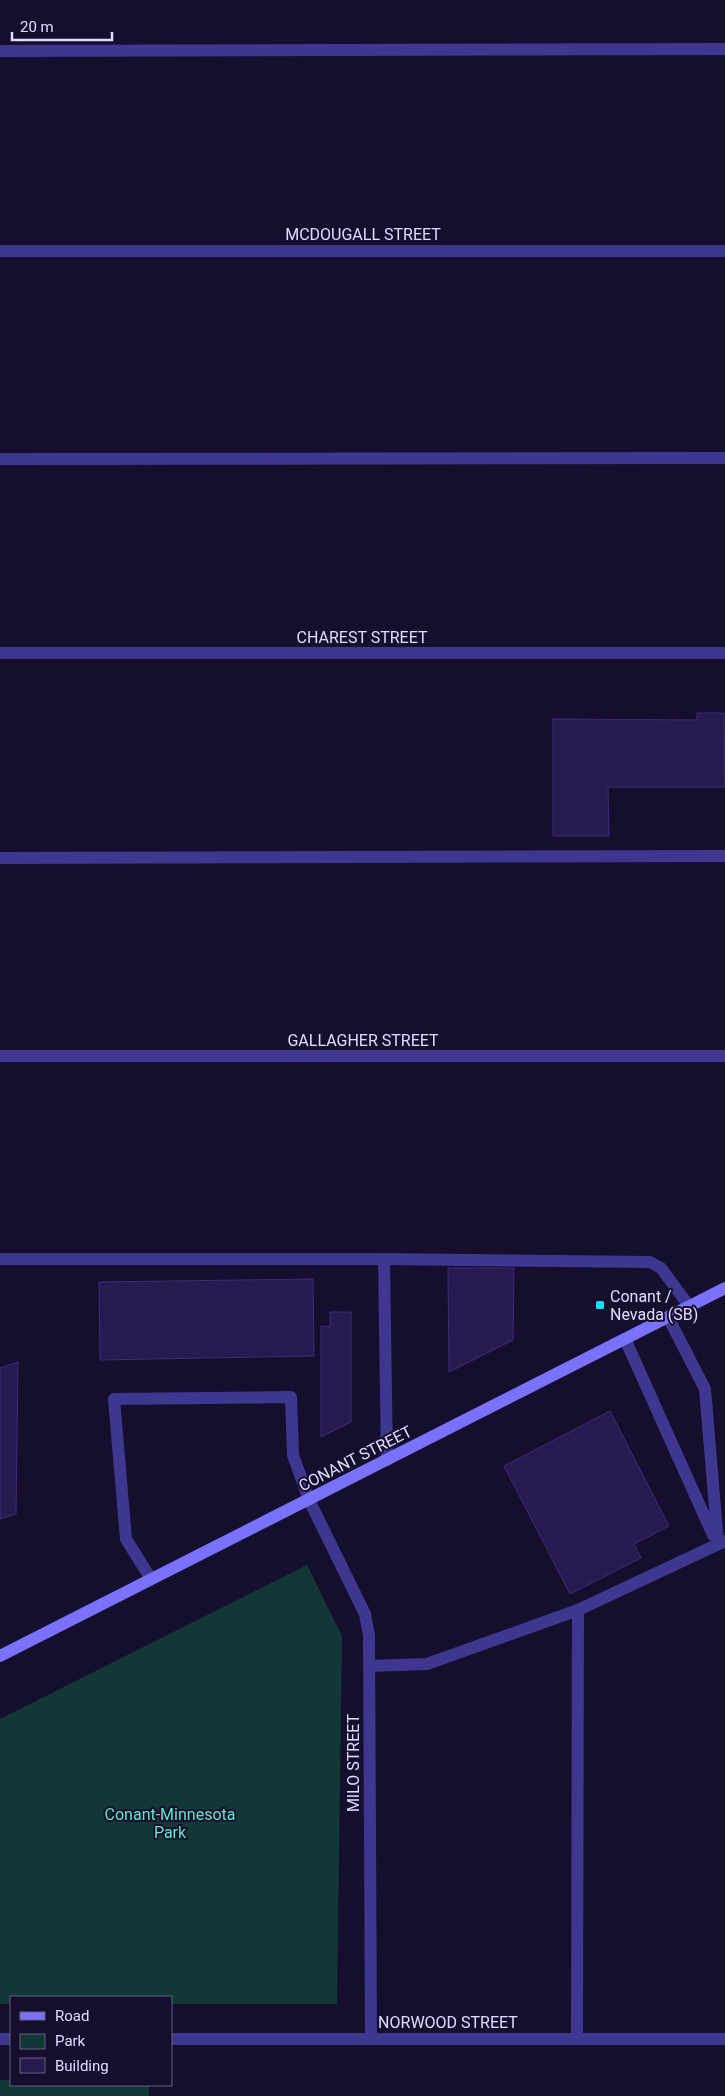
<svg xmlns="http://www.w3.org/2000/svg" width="725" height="2096" font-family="Roboto,sans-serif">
  <rect width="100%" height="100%" fill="#150f2d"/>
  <!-- green -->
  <g fill="#123737">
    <path d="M307 1565 342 1636 337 2004H171V1997H11V2004H0V1719Z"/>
    <path d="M0 2080H11V2085H149V2096H0Z"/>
  </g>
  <!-- building -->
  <g fill="#261a4f" stroke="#3d2b7c">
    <path d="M697 713H724L725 787H608L609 836H553V719L697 720Z"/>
    <path d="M448 1268H514L513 1340 449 1372Z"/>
    <path d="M313 1279 314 1356 100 1360 99 1282Z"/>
    <path d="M330 1312H351V1422L321 1437V1326L330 1327Z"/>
    <path d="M18 1362 16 1514 0 1519V1368Z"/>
    <path d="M610 1411 669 1526 634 1544 641 1558 570 1594 504 1466Z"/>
  </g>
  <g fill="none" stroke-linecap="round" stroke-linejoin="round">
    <!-- service -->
    <g stroke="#3d378f" stroke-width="12">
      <path d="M0 51 725 49"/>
      <path d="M0 459 725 458"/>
      <path d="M0 858 725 856"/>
      <path d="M0 1259H384L650 1262 661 1268 689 1306"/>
      <path d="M384 1259 387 1460"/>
      <path d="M668 1317 705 1389 718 1544"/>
      <path d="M625 1339 713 1535"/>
      <path d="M151 1579 126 1539 114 1399 291 1397 293 1455 309 1500"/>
      <path d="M369 1666 427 1664 578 1610 725 1541"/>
      <path d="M577 2039 578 1610"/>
    </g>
    <!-- minor -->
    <g stroke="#3d378f" stroke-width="12">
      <path d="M0 251H725"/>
      <path d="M0 653H725"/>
      <path d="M0 1056H725"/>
      <path d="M309 1500 365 1614 369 1635 371 2039"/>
      <path d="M0 2039H11"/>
      <path d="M171 2039H725"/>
    </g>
    <!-- secondary -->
    <path stroke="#7a72ff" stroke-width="12" d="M0 1656 725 1288"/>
  </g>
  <!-- markers -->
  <rect fill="#07dfff" stroke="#150f2d" stroke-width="2" x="595" y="1300" width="10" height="10" rx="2.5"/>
  <g text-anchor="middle" stroke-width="4" stroke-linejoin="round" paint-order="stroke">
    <!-- street labels -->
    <g font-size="16" fill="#e0dbff" stroke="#150f2d">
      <text x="363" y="240">MCDOUGALL STREET</text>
      <text x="362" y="643">CHAREST STREET</text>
      <text x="363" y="1046">GALLAGHER STREET</text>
      <text transform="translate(355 1458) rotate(-27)" y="6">CONANT STREET</text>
      <text transform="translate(353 1763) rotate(-90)" y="6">MILO STREET</text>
      <text x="448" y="2028">NORWOOD STREET</text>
    </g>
    <!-- poi labels -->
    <g font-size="16" fill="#e0dbff" stroke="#150f2d" text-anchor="start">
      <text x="610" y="1302">Conant /<tspan x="610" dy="18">Nevada (SB)</tspan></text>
    </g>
    <!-- park labels -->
    <g font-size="16" fill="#5de9ca" stroke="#150f2d">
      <text x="170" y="1820">Conant-Minnesota<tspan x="170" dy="18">Park</tspan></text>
    </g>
  </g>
  <!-- legend -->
  <rect x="10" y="1996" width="162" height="90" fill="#150f2d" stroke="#666181"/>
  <rect x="20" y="2012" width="25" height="8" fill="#7a72ff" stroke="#666181"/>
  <text x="55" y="2021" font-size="15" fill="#e0dbff">Road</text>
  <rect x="20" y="2034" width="25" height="15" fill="#123737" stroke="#666181"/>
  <text x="55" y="2046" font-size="15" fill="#e0dbff">Park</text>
  <rect x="20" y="2058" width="25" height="15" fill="#261a4f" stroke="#666181"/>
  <text x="55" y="2071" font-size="15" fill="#e0dbff">Building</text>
  <!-- scale -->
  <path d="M12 32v8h100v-8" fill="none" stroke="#e0dbff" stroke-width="2.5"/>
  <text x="20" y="32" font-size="15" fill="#e0dbff" stroke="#150f2d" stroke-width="4" paint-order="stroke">20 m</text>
</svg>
